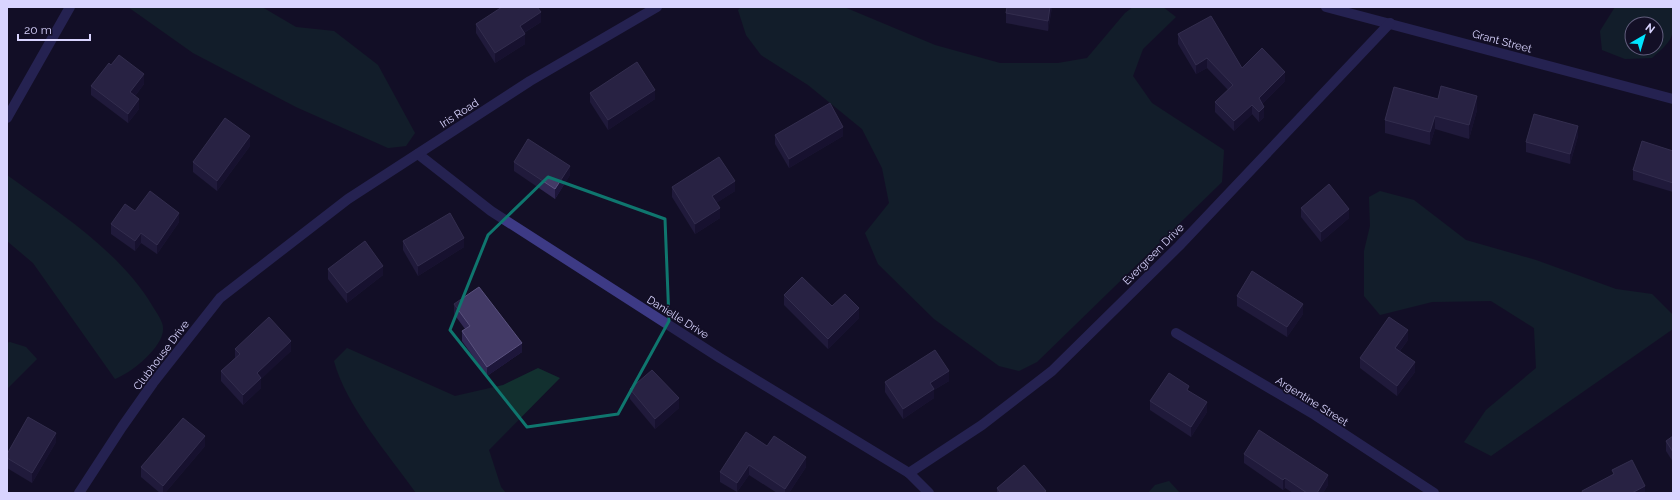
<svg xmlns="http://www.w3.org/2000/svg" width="1680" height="500" font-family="Raleway,sans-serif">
  <rect width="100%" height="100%" fill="#130f26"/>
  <!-- green -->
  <g fill="#12302f" fill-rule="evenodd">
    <path d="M128 7H262L296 27 334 31 378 65 415 133 406 146 388 148 296 107 193 53Z"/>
    <path d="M741 7H844L935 45 1000 63H1058L1087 58 1125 13 1133 7H1163L1176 17 1143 49 1133 76 1152 103 1224 150 1222 182 1037 362 1019 371 999 366 934 319 878 264 865 233 889 203 882 168 862 129 808 85 761 55 746 35 738 10Z"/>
    <path d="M1615 7H1673C1673 38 1676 37 1652 58L1625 59 1602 50 1600 31ZM1632 24H1656V48H1632Z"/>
    <path d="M7 175C58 212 121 252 153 307 156 312 160 317 162 323 170 343 131 373 115 379L33 263 7 241Z"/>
    <path d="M1380 191 1414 200 1466 240 1536 260 1616 289 1652 294 1673 315V329L1491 456 1464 442 1486 410 1536 368 1534 328 1491 301 1432 302 1380 315 1364 296V251L1370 226 1369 197Z"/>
    <path d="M10 342 26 347 37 359 7 389V343Z"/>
    <path d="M347 348 455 396 503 385 538 368 560 378 489 450 501 487 506 493H416C389 455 346 406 334 361Z"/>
    <path d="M1169 481 1180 493H1148L1155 485Z"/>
  </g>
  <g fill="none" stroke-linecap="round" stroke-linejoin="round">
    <!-- minor -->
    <g stroke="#3d3a85" stroke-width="10">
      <path d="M1326 7 1673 99"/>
      <path d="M7 118 70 7"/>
      <path d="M418 154 491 211 720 358 909 473 929 493"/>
      <path d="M1176 333 1315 415 1434 493"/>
      <path d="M909 473 982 425 1052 371 1179 246 1390 23"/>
      <path d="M79 493 122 427 153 383 220 298 348 199 530 81 657 7"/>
    </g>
  </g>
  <!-- wall -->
  <g fill="#312854">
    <path d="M1007 7H1052L1048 31 1006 23V13Z"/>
    <path d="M541 22 524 33 525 44 495 63 476 33V24Z"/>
    <path d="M1178 34 1242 68 1285 81 1262 104 1264 117 1259 122 1252 114 1234 131 1215 112V102L1228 90 1207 68 1196 74 1178 44Z"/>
    <path d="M111 65 144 84 135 96 139 109 128 123 91 95V86Z"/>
    <path d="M590 93 655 99 608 130 590 102Z"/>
    <path d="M1477 110 1469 139 1435 129 1430 145 1385 133V120Z"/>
    <path d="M775 135 843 136 789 168 775 144Z"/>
    <path d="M1578 136 1570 164 1526 152V142Z"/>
    <path d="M250 146 217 191 193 172V162Z"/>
    <path d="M1673 151V192L1633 180V170Z"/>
    <path d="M514 162 570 175 555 199 514 171Z"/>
    <path d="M672 187 735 191 716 203 720 218 695 234 672 197Z"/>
    <path d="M1301 208 1349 218 1321 242 1301 217Z"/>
    <path d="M135 211 179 222 157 254 141 243 135 251 111 234V224Z"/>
    <path d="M403 241 464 247 418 276 403 250Z"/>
    <path d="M328 269 383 275 347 303 328 279Z"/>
    <path d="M784 295 832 306 859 318 828 349 784 305Z"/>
    <path d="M1237 296 1303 314 1287 337 1237 306Z"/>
    <path d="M454 304 522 352 487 376 462 341V331L465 329 454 314Z"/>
    <path d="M1408 340 1400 351 1415 372 1397 396 1360 368V358Z"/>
    <path d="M235 349 291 351 261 378V388L243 405 221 381V371L235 358Z"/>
    <path d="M949 381 934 390V398L903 419 885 392V382Z"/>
    <path d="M630 389 679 408 655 429 630 399Z"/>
    <path d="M1189 391 1207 412 1191 437 1150 410V401Z"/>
    <path d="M1673 436V462L1666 451V441Z"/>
    <path d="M56 442 32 483 7 468V454Z"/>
    <path d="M205 446 165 493H160L141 477V467Z"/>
    <path d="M767 446 806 467 789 493H777L749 475 737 492 720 482V472Z"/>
    <path d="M1244 454 1328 485 1323 493H1293L1285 488 1283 490 1244 463Z"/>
    <path d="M997 488 1046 493H997Z"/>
  </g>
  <!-- shaded-wall -->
  <g fill="#1d163a">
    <path d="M1050 7H1052L1048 31V21Z"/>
    <path d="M541 12V22L520 35V26Z"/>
    <path d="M525 34V44L495 63V53Z"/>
    <path d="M1207 58V68L1196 74V65Z"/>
    <path d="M1285 72V81L1259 107V98Z"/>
    <path d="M144 74V84L130 102V92Z"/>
    <path d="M655 90V99L608 130V120Z"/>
    <path d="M1477 96V110L1469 139V125Z"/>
    <path d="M139 99V109L128 123V114Z"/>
    <path d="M1252 105V114L1234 131V121Z"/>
    <path d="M1264 107V117L1259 122V112Z"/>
    <path d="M1435 116V129L1430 145V132Z"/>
    <path d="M1578 126V136L1570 164V154Z"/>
    <path d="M843 127V136L789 168V159Z"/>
    <path d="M250 136V146L217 191V181Z"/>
    <path d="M570 166V175L555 199V189Z"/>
    <path d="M735 181V191L712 206V196Z"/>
    <path d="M720 208V218L695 234V224Z"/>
    <path d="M1349 209V218L1321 242V232Z"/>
    <path d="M179 213V222L157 254V245Z"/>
    <path d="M141 233V243L135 251V241Z"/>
    <path d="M464 238V247L418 276V266Z"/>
    <path d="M383 266V275L347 303V293Z"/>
    <path d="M1303 304V314L1287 337V327Z"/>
    <path d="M859 308V318L828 349V339Z"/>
    <path d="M1408 330V340L1395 357V348Z"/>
    <path d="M291 341V351L257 383V373Z"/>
    <path d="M522 343V352L487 376V367Z"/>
    <path d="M1415 362V372L1397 396V386Z"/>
    <path d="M949 371V381L934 390V398L903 419V409L930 383Z"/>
    <path d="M261 378V388L243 405V395Z"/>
    <path d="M679 398V408L655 429V419Z"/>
    <path d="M1207 402V412L1191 437V427Z"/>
    <path d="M56 433V442L32 483V473Z"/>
    <path d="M205 436V446L165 493H163V486Z"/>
    <path d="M806 457V467L789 493H785V489Z"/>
    <path d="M749 465V475L737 492V483Z"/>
    <path d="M1328 475V485L1323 493H1317Z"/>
    <path d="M1285 478V488L1283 490V480Z"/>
    <path d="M1645 486V493H1632Z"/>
  </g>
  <!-- building -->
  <g fill="#433a66" stroke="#5a527e">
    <path d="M502 7H537L541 12 520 26 525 34 495 53 476 24Z"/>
    <path d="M1007 7H1050L1048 21 1006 13Z"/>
    <path d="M1211 16 1242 68 1262 48 1285 72 1259 98 1264 107 1259 112 1252 105 1234 121 1215 102 1233 85 1207 58 1196 65 1178 34Z"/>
    <path d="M119 55 144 74 130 92 139 99 128 114 91 86 109 63 111 65Z"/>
    <path d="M637 62 655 90 608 120 590 93Z"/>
    <path d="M1441 86 1477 96 1469 125 1435 116 1430 132 1385 120 1394 87 1438 99Z"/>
    <path d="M830 103 843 127 789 159 775 135Z"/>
    <path d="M1534 114 1578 126 1570 154 1526 142Z"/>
    <path d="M225 118 250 136 217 181 193 162Z"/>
    <path d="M528 139 570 166 555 189 514 162Z"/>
    <path d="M1642 141 1673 151V183L1633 170Z"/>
    <path d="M719 157 735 181 712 196 720 208 695 224 672 187Z"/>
    <path d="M1329 184 1349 209 1321 232 1301 208Z"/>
    <path d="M150 191 179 213 157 245 141 233 135 241 111 224 125 204 135 211Z"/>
    <path d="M450 213 464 238 418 266 403 241Z"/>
    <path d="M365 241 383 266 347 293 328 269Z"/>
    <path d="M1252 271 1303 304 1287 327 1237 296Z"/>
    <path d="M802 277 832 306 845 294 859 308 828 339 784 295Z"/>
    <path d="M479 287 522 343 487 367 462 331 470 326 454 304Z"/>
    <path d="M269 317 291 341 257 373 261 378 243 395 221 371 240 354 235 349Z"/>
    <path d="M1389 317 1408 330 1395 348 1415 362 1397 386 1360 358Z"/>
    <path d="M935 350 949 371 930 383 934 389 903 409 885 382Z"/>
    <path d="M652 370 679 398 655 419 630 389Z"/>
    <path d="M1169 373 1189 386 1187 390 1207 402 1191 427 1150 401Z"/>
    <path d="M28 417 56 433 32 473 7 458V454Z"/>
    <path d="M183 418 205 436 163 486 141 467Z"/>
    <path d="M1259 430 1328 475 1317 493H1307L1285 478 1283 480 1244 454Z"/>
    <path d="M746 432 767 446 774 436 806 457 785 489 749 465 737 483 720 472Z"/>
    <path d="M1673 436V452L1666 441Z"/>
    <path d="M1632 460 1645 486 1632 493H1583L1582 491 1614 474 1612 470Z"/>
    <path d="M1024 465 1046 491 1043 493H1001L997 488Z"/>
  </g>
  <!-- marked area -->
  <path d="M0 0H1680V500H0ZM548 177 665 219 669 321 618 414 527 427 450 330 488 235Z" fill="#130f26" fill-opacity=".55" fill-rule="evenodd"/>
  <path fill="none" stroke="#0f766e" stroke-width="3" stroke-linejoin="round" d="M548 177 665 219 669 321 618 414 527 427 450 330 488 235Z"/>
  <g text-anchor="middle" stroke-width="3.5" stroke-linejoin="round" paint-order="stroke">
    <!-- street labels -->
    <g font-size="11" fill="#d9d4ff" stroke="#130f26">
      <text transform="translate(1502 41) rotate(15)" y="4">Grant Street</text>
      <text transform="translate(459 113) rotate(-33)" y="4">Iris Road</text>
      <text transform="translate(1153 254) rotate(-45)" y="4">Evergreen Drive</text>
      <text transform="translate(678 317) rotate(32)" y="4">Danielle Drive</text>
      <text transform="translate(161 355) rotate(-53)" y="4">Clubhouse Drive</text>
      <text transform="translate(1312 401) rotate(32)" y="4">Argentine Street</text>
    </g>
  </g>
  <!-- border -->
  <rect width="1680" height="500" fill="none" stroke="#d9d4ff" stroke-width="16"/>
  <!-- north arrow -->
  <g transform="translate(1644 36) rotate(38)"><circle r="19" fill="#130f26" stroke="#625e7d"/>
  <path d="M0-3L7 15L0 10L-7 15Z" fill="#00e5ff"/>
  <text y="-6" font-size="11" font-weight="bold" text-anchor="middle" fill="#d9d4ff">N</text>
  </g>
  <!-- scale -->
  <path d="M18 34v6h72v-6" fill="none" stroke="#d9d4ff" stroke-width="2"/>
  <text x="24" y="34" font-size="12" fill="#d9d4ff" stroke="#130f26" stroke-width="3" paint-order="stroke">20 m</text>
</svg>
